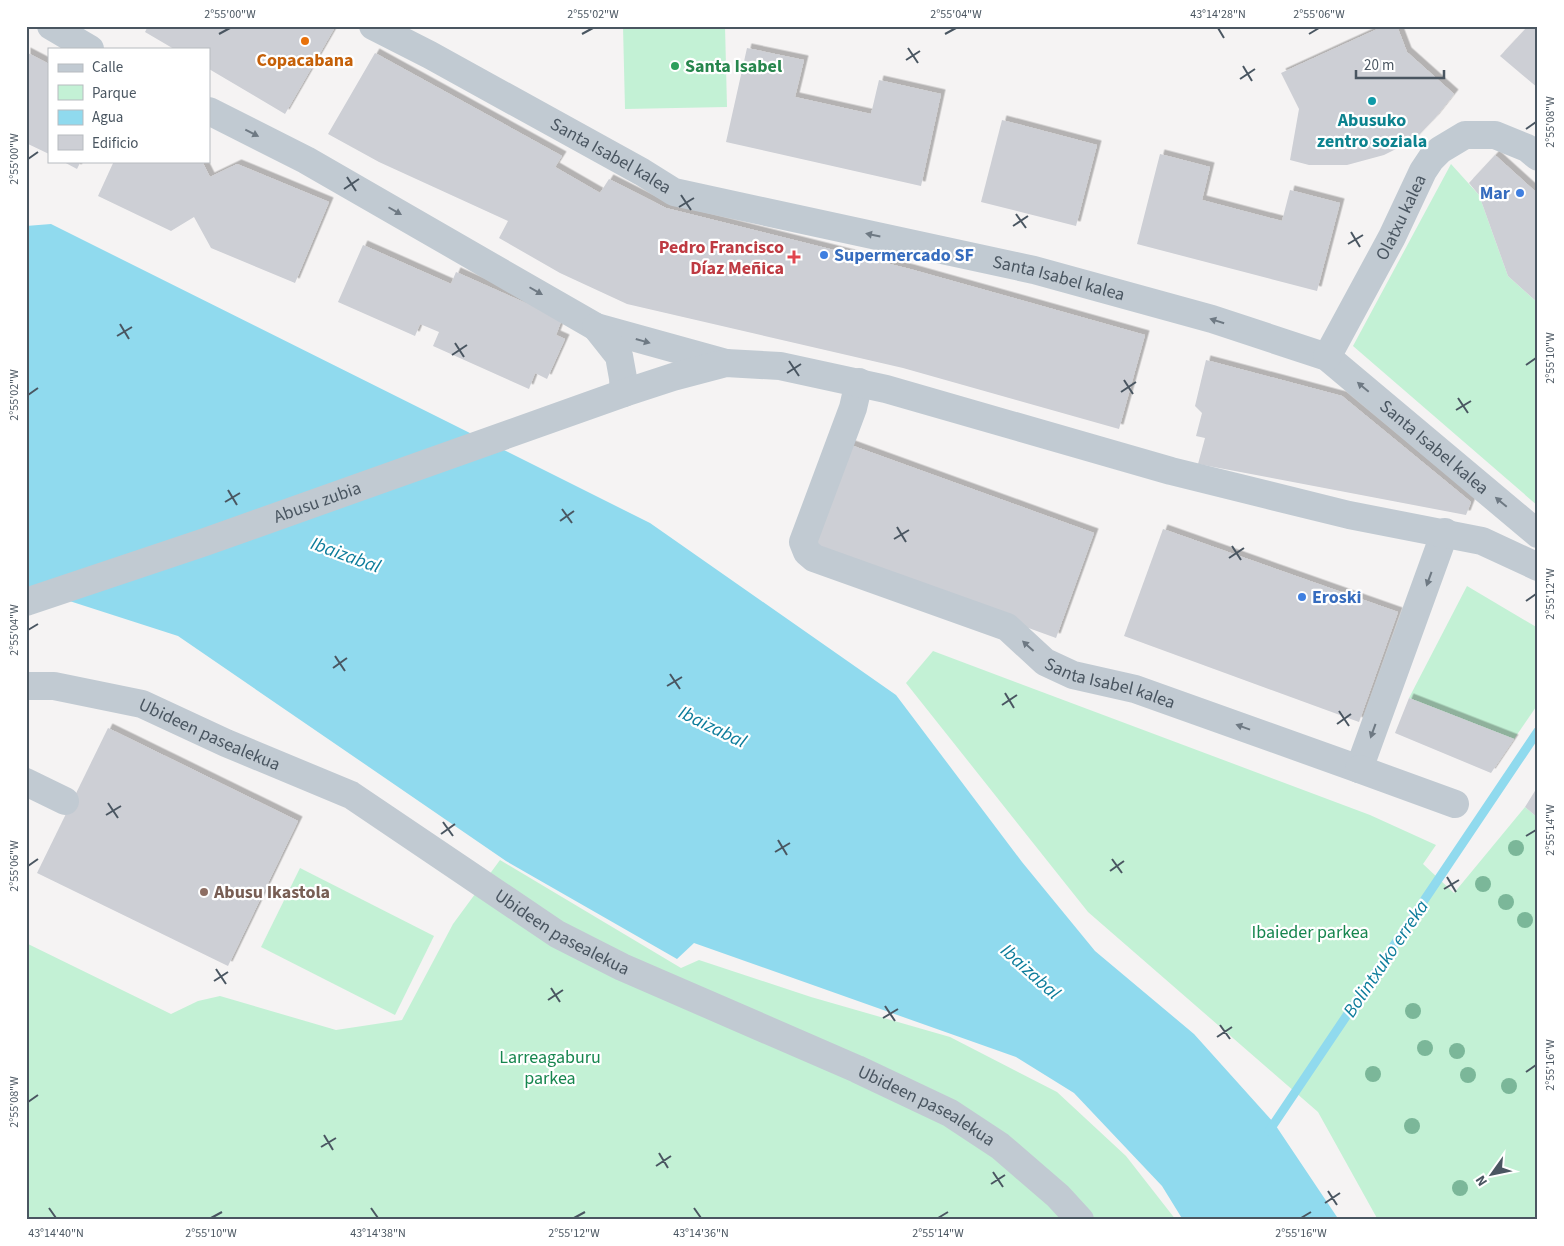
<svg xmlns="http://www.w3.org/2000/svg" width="1564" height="1246" font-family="'Source Sans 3',sans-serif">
  <defs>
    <filter id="shadow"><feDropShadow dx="4.5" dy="-4.5" stdDeviation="0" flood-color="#0004"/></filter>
  </defs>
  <rect width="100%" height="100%" fill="#f5f3f3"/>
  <!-- green -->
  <g fill="#c3f1d5">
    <path d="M623 26H725L727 107 625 109Z"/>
    <path d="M1451 164 1479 195 1508 276 1538 303V506L1353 346Z"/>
    <path d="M1467 586 1538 628V704L1514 739 1409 698Z"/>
    <path d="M933 651 1370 815 1436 845 1423 864 1454 893 1525 807 1538 818V1220H1378L1318 1112 1088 912 906 683Z"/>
    <path d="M500 860 681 968 699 960 811 997 950 1037 1057 1092 1126 1156 1176 1220H26V943L171 1014 198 1001 220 996 336 1030 402 1020 453 924Z"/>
    <path d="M300 868 434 936 395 1015 261 947Z"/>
  </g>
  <!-- water -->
  <path fill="#90daee" d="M51 224 650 523 896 695 1022 862 1095 951 1194 1034 1274 1123 1339 1220H1183L1162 1186 1074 1093 1016 1057 694 943 677 959 506 861 178 636 26 587V226Z"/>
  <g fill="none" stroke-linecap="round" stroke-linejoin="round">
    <!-- stream -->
    <path stroke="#90daee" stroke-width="9" d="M1269 1131 1538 731"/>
  </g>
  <!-- building -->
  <g fill="#cdcfd5" filter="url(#shadow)">
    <path d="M148 26H330L334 29 285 114 209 69V49H174L145 32Z"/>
    <path d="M1384 26H1397L1407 52 1454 94 1435 118 1414 140 1384 155 1347 165H1309L1290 160 1299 109 1281 73Z"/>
    <path d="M1528 26H1538V88L1500 56Z"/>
    <path d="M747 48 804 60 795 97 871 114 879 80 941 94 921 186 726 142Z"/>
    <path d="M26 52 49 64V154L26 143Z"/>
    <path d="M375 53 562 156 555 167 600 193 609 179 666 208 910 269 1145 335 1119 429 903 368 627 304 560 273 499 238 508 221 379 162 328 134Z"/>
    <path d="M1002 120 1097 145 1076 226 981 202Z"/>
    <path d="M1160 154 1210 167 1202 200 1282 221 1290 190 1340 203 1317 291 1137 244Z"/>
    <path d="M1495 155 1538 194V303L1508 276 1479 195 1469 183Z"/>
    <path d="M62 161H81L77 169Z"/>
    <path d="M114 161H202L210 177 237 164 329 202 295 283 211 248 194 217 171 231 98 196Z"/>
    <path d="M363 245 451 284 456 272 562 319 556 335 565 339 547 379 535 373 529 389 433 346 439 332 420 324 415 336 338 302Z"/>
    <path d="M1206 360 1342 396 1471 502 1466 515 1198 464 1205 438 1196 436 1202 413 1195 406Z"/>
    <path d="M848 444 1094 533 1056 638 810 548Z"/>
    <path d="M1163 529 1398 612 1359 722 1124 636Z"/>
    <path d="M1409 698 1514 739 1491 773 1395 733Z"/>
    <path d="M108 728 298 821 228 966 37 873Z"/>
    <path d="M1538 786V818L1525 807Z"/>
  </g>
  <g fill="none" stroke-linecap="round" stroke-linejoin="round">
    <!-- minor -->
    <g stroke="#c1cad2" stroke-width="28">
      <path d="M51 26 90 49"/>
      <path id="s1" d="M373 26 430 55 642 172 674 192 1034 270 1212 319 1327 357 1538 534"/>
      <path d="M209 111 306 160 596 327 726 363"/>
      <path d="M596 327 619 356 623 378 624 393"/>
      <path id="s2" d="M1327 357 1392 237 1423 171 1431 159 1440 150 1465 135H1495L1527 148 1538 157"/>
      <path id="s3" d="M859 382 853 408 803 542 807 552 814 558 1007 627 1045 662 1073 675 1135 689 1359 769 1445 532"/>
      <path id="s4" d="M26 602 205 542 624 393 673 377 726 363 780 366 886 389 1171 471 1349 515 1482 541 1538 567"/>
      <path id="s5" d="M26 686H54L142 704 226 743 351 795 557 934 622 967 857 1069 950 1113 1000 1146 1058 1196 1080 1220"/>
      <path d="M1359 769 1455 804"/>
      <path d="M26 782 65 801"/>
    </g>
  </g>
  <!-- trees -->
  <g fill="#7bb799">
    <circle cx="1516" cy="848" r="8"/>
    <circle cx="1483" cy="884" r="8"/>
    <circle cx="1506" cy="902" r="8"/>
    <circle cx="1525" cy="920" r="8"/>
    <circle cx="1413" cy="1011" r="8"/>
    <circle cx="1425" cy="1048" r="8"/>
    <circle cx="1457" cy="1051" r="8"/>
    <circle cx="1373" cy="1074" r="8"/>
    <circle cx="1468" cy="1075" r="8"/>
    <circle cx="1509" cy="1086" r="8"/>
    <circle cx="1412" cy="1126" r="8"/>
    <circle cx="1460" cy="1188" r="8"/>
  </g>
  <!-- one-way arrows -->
  <defs><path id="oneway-solid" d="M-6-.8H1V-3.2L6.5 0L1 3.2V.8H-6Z" transform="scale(1.25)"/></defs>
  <g fill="#6e7983">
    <use href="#oneway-solid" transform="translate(252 133) rotate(27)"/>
    <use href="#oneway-solid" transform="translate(395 211) rotate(30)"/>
    <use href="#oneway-solid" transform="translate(873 235) rotate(-168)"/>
    <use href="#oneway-solid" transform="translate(536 291) rotate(30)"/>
    <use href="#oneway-solid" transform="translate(1217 321) rotate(-162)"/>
    <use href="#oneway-solid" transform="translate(643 341) rotate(16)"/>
    <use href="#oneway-solid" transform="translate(1363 387) rotate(-140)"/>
    <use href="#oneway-solid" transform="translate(1501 502) rotate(-140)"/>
    <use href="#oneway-solid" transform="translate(1429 579) rotate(110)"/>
    <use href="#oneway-solid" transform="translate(1028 646) rotate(-138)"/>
    <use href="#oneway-solid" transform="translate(1243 727) rotate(-160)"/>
    <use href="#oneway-solid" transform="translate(1373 731) rotate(110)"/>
  </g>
  <!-- ticks -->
  <path fill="none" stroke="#4a5661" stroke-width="2" d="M1218 28 1224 38M219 34 230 28M582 34 593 28M945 34 956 28M1309 34 1319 28M908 48 918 63M906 60 920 51M1243 66 1252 81M1240 79 1255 69M1526 129 1536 122M28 159 38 152M347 177 356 191M344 189 359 179M681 195 691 210M679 207 694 198M1016 214 1026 228M1013 226 1028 216M1351 232 1360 247M1348 244 1363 235M120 324 129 339M117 336 132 327M455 343 464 357M452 355 467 345M789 361 799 376M1526 365 1536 358M787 373 801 364M1124 380 1133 394M1121 392 1136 382M28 395 38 388M1458 398 1468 413M1456 410 1471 401M228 490 237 505M225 502 240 493M562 509 572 523M560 521 574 511M897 527 906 542M894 539 909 530M1232 546 1241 560M1229 558 1244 548M1526 601 1536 594M28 630 38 624M335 656 345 671M333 668 347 658M670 674 680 689M667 686 682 677M1005 693 1014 708M1002 705 1017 695M1339 711 1349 726M1337 724 1351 714M108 803 118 818M106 815 121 806M443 822 453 836M441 834 455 824M1526 836 1536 830M778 840 787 855M775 852 790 843M1112 859 1122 873M28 866 38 859M1110 871 1124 861M1447 877 1456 892M1444 889 1459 880M216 969 226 984M214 981 228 972M551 988 560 1002M548 1000 563 990M885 1006 895 1021M883 1018 898 1009M1220 1025 1230 1039M1217 1037 1232 1027M1526 1072 1536 1065M28 1102 38 1095M324 1135 333 1150M321 1147 336 1138M659 1153 668 1168M656 1166 671 1156M993 1172 1003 1187M991 1184 1005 1175M1328 1191 1337 1205M1325 1203 1340 1193M49 1208 56 1218M371 1208 378 1218M694 1208 701 1218M211 1218 222 1212M574 1218 585 1212M938 1218 948 1212M1301 1218 1311 1212"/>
  <!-- markers -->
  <circle fill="#e8710a" stroke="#fff" stroke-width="2" cx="305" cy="41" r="5"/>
  <circle fill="#2e9e5b" stroke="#fff" stroke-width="2" cx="675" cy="66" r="5"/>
  <circle fill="#0f9aa8" stroke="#fff" stroke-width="2" cx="1372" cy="101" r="5"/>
  <g fill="#3f7fe0" stroke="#fff" stroke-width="2">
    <circle cx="1520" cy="193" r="5"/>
    <circle cx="824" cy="255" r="5"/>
    <circle cx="1302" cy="597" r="5"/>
  </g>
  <path fill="#e0444e" stroke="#fff" stroke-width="2" d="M791.5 249.5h5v5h5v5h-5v5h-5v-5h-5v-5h5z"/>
  <circle fill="#8d6e63" stroke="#fff" stroke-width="2" cx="204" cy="892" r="5"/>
  <g text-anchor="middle" stroke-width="4.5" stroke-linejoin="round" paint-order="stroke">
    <!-- food labels -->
    <g font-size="18" font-weight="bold" fill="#c56008" stroke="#fff">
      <text x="305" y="66">Copacabana</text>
    </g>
    <!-- leisure labels -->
    <g font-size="18" font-weight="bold" fill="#27864d" stroke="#fff" text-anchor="start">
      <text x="685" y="72">Santa Isabel</text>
    </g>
    <!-- culture labels -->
    <g font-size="18" font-weight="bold" fill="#0d838f" stroke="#fff">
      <text x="1372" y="126">Abusuko<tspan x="1372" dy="21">zentro soziala</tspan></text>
    </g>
    <!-- street labels -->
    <g font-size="18" fill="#4a5661" stroke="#fff">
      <text dy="6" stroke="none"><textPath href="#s1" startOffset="271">Santa Isabel kalea</textPath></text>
      <text dy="6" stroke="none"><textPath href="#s2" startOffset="158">Olatxu kalea</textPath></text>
      <text dy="6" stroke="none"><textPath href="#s1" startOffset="738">Santa Isabel kalea</textPath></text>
      <text dy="6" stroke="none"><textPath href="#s1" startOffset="1158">Santa Isabel kalea</textPath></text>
      <text dy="6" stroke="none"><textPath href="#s4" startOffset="308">Abusu zubia</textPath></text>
      <text dy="6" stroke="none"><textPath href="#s3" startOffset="515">Santa Isabel kalea</textPath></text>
      <text dy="6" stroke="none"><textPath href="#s5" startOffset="192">Ubideen pasealekua</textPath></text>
      <text dy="6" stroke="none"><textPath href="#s5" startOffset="598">Ubideen pasealekua</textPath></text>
      <text dy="6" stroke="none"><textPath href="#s5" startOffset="1002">Ubideen pasealekua</textPath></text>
    </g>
    <!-- shop labels -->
    <g font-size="18" font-weight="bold" fill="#366cbe" stroke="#fff" text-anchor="start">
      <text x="1510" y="199" text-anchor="end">Mar</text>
      <text x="834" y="261">Supermercado SF</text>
      <text x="1312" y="603">Eroski</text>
    </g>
    <!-- health labels -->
    <g font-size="18" font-weight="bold" fill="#be3a42" stroke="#fff" text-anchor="end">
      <text x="784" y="253">Pedro Francisco<tspan x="784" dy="21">Díaz Meñica</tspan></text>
    </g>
    <!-- education labels -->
    <g font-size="18" font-weight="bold" fill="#785e54" stroke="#fff" text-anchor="start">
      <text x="214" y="898">Abusu Ikastola</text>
    </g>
    <!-- park labels -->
    <g font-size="18" fill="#17864f" stroke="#fff">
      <text x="1310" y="938">Ibaieder parkea</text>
      <text x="550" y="1063">Larreagaburu<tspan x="550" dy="21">parkea</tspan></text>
    </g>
    <!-- water labels -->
    <g font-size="19" font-style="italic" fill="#0c7c9b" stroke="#fff">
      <text transform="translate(346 554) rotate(20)" y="7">Ibaizabal</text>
      <text transform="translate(713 726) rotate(26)" y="7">Ibaizabal</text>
      <text transform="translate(1385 958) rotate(-56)" y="7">Bolintxuko erreka</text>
      <text transform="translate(1031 971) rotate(42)" y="7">Ibaizabal</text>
    </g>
  </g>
  <!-- border -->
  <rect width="1564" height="1246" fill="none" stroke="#ffffff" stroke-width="55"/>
  <!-- legend -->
  <rect x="48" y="48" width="162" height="115" fill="#ffffff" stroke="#b7bbc0"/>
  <rect x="58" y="64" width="25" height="8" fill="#c1cad2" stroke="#b7bbc0"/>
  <text x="92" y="72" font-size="15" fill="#4a5661">Calle</text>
  <rect x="58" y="85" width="25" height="15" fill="#c3f1d5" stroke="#b7bbc0"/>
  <text x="92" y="98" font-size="15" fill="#4a5661">Parque</text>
  <rect x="58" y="110" width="25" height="15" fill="#90daee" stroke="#b7bbc0"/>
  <text x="92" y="122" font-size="15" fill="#4a5661">Agua</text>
  <rect x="58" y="135" width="25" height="15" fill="#cdcfd5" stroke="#b7bbc0"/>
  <text x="92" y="148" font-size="15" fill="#4a5661">Edificio</text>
  <!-- north arrow -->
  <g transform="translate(1492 1174) rotate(237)" stroke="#ffffff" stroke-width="4" paint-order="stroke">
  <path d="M0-4L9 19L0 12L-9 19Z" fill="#4a5661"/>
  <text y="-8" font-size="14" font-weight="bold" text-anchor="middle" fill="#4a5661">N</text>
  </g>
  <!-- scale -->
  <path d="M1356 70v8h88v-8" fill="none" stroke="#4a5661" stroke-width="2.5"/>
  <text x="1364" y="70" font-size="15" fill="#4a5661" stroke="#ffffff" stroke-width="4" paint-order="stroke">20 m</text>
  <rect x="28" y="28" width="1508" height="1190" fill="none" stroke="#4a5661" stroke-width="2"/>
  <g font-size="12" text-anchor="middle" fill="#4a5661">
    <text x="230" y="18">2°55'00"W</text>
    <text x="593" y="18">2°55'02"W</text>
    <text x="956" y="18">2°55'04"W</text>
    <text x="1218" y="18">43°14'28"N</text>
    <text x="1319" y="18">2°55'06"W</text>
    <text transform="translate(1550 122) rotate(-90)" y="4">2°55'08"W</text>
    <text transform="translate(14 159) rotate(-90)" y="4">2°55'00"W</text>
    <text transform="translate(1550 358) rotate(-90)" y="4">2°55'10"W</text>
    <text transform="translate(14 395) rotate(-90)" y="4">2°55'02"W</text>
    <text transform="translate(1550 594) rotate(-90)" y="4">2°55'12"W</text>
    <text transform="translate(14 630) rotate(-90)" y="4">2°55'04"W</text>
    <text transform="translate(1550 830) rotate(-90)" y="4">2°55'14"W</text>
    <text transform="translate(14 866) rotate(-90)" y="4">2°55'06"W</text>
    <text transform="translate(1550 1065) rotate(-90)" y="4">2°55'16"W</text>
    <text transform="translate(14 1102) rotate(-90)" y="4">2°55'08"W</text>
    <text x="56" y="1237">43°14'40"N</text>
    <text x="211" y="1237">2°55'10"W</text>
    <text x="378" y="1237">43°14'38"N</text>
    <text x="574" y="1237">2°55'12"W</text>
    <text x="701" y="1237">43°14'36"N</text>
    <text x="938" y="1237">2°55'14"W</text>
    <text x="1301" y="1237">2°55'16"W</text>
  </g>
</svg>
